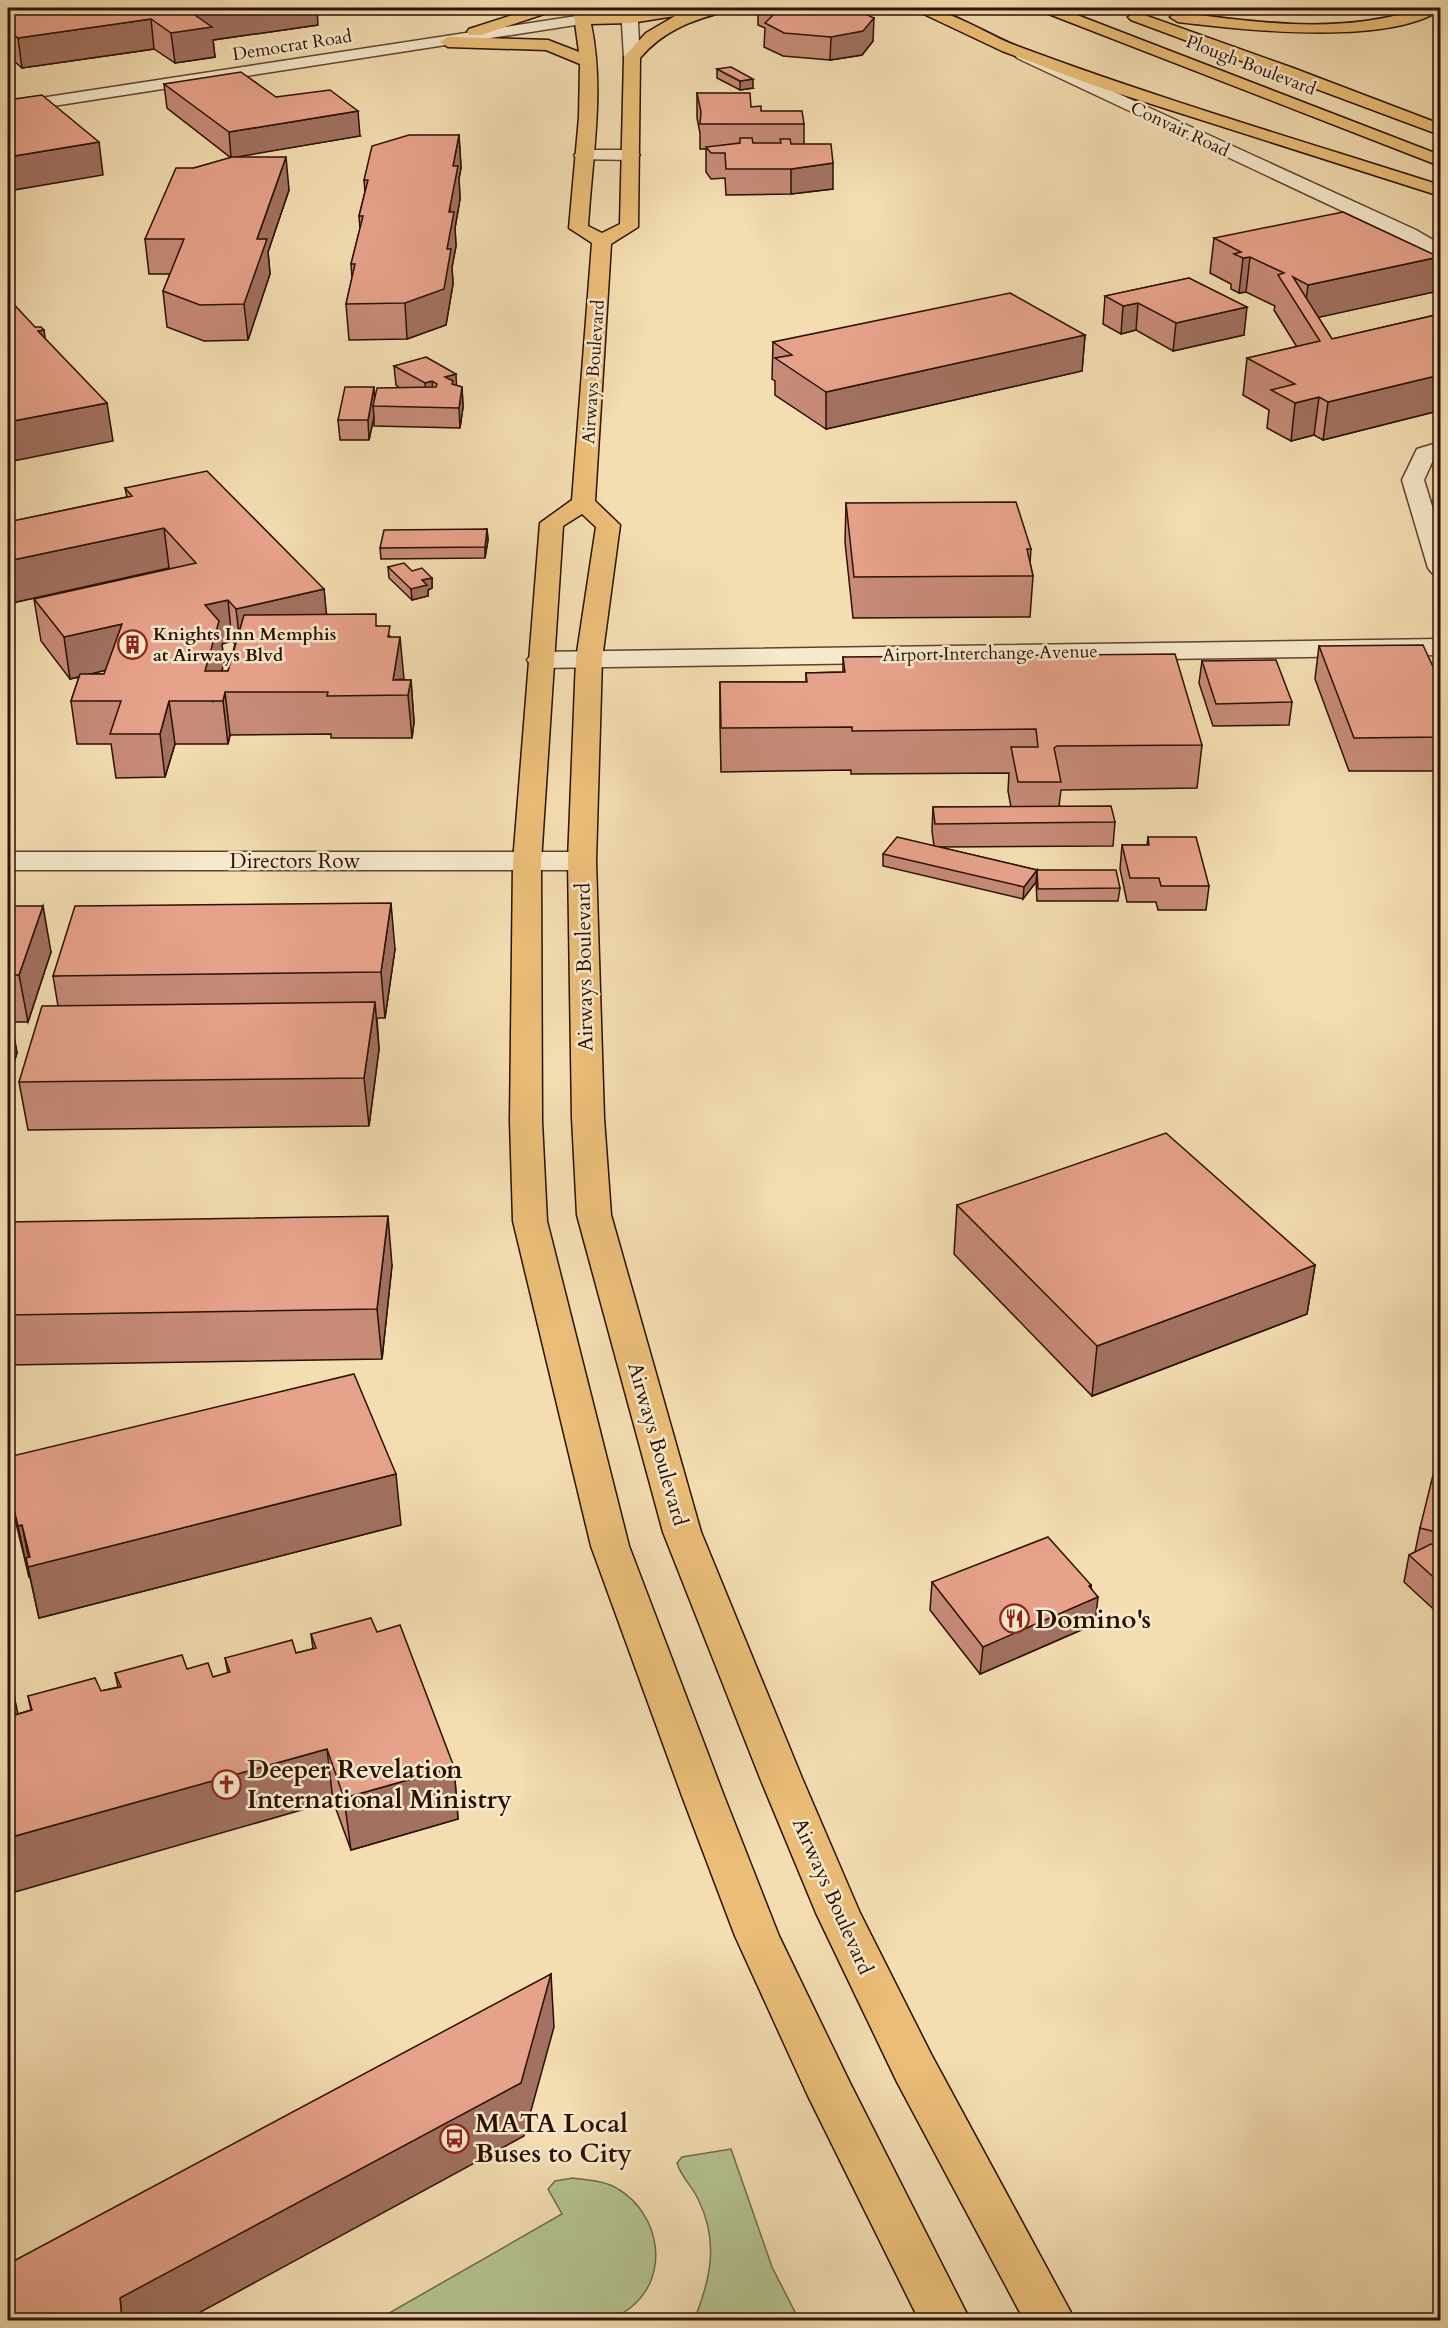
<svg xmlns="http://www.w3.org/2000/svg" width="1448" height="2328" font-family="Cardo,serif">
  <rect width="100%" height="100%" fill="#f3ddb1"/>
  <filter id="stains"><feTurbulence type="fractalNoise" baseFrequency=".00333" numOctaves="4"/><feColorMatrix values="0 0 0 0 .2 0 0 0 0 .09 0 0 0 0 .02 0 0 0 .5 -.17"/></filter>
  <radialGradient id="worn" r=".72"><stop offset=".6" stop-color="#630" stop-opacity="0"/><stop offset="1" stop-color="#630" stop-opacity=".3"/></radialGradient>
  <!-- green -->
  <g fill="#b4c291" stroke="#70694a" stroke-width="1.5">
    <path d="M731 2149 772 2267 799 2320H694C711 2279 719 2241 698 2199 692 2186 681 2177 677 2163L682 2157Z"/>
    <path d="M573 2178C587 2180 606 2181 618 2189 660 2214 671 2276 630 2308 624 2313 617 2316 610 2320H377L562 2214 548 2189 555 2181Z"/>
  </g>
  <g fill="none" stroke-linecap="round" stroke-linejoin="round">
    <defs>
      <g id="minor">
        <path d="M1023 50 1416 230 1440 244V257L1017 58 1015 55Z"/>
        <path d="M583 150H631L640 155 631 160 577 159 574 155Z"/>
        <path d="M1440 442V456L1434 458 1424 480 1440 532V575L1432 573 1428 568 1402 480 1417 449Z"/>
        <path d="M1440 639V655L540 668 531 665 527 660 531 655 540 652Z"/>
      </g>
      <g id="tertiary">
        <path d="M621 8H637L640 57 638 60H626L624 57Z"/>
        <path d="M583 15 588 17 591 20 588 23 8 113V103Z"/>
        <path d="M8 852H582L592 855 596 861 592 867 582 870H8Z"/>
      </g>
      <g id="primary">
        <path d="M534 8H556L553 11 481 35H469L467 32 469 29Z"/>
        <path d="M573 8H587L589 15 672 8H685L687 12 705 8H730L727 11C692 20 664 30 640 58L638 227 611 244 595 501 620 525 602 659 596 861 604 1118 611 1215 701 1532 802 1778 860 1913 931 2054 1075 2320H1024L897 2082 816 1913 760 1778 663 1532 577 1215 572 1118 568 861 576 659 596 527 582 514 563 526 541 862 542 1121 547 1221 629 1546 724 1796 779 1936 850 2083 970 2320H919L808 2096 735 1936 682 1796 591 1546 513 1221 510 1121 513 862 540 523 572 500 592 243 569 228 579 117 580 64 546 50 448 47 440 42 448 37 548 40 579 52ZM675 16 646 33 624 57 620 224 602 233 588 226C592 159 605 90 591 24L631 23Z"/>
        <path d="M911 8C944 4 985 34 1017 46 1156 98 1299 140 1440 185V196L1098 87 1002 51Z"/>
        <path d="M1038 8H1059L1440 155V166L1041 11Z"/>
        <path d="M1421 8H1440V10C1387 46 1242 30 1178 22L1170 17 1178 12C1256 23 1345 35 1421 8Z"/>
        <path d="M1136 12 1293 68 1440 124V135L1131 20 1128 17Z"/>
      </g>
    </defs>
    <!-- minor casing -->
    <use href="#minor" stroke="#5d432e" stroke-width="3"/>
    <!-- tertiary casing -->
    <use href="#tertiary" stroke="#5d432e" stroke-width="3"/>
    <!-- primary casing -->
    <use href="#primary" stroke="#2b1003" stroke-width="3"/>
    <!-- minor -->
    <use href="#minor" fill="#f7e9cc" fill-rule="evenodd"/>
    <!-- tertiary -->
    <use href="#tertiary" fill="#f7e9cc" fill-rule="evenodd"/>
    <!-- primary -->
    <use href="#primary" fill="#eabe78" fill-rule="evenodd"/>
  </g>
  <!-- wall -->
  <g fill="#c78b78" stroke="#2b1003" stroke-width="1.5" fill-rule="evenodd">
    <path d="M8 8 318 25 213 40 215 57 175 63 154 49 22 68 8 56Z"/>
    <path d="M455 8H491L489 9 463 13Z"/>
    <path d="M758 8H835L873 41 862 55 830 60 783 56 764 47 765 28 758 25Z"/>
    <path d="M717 69 753 88 740 90 717 78Z"/>
    <path d="M164 84 276 97 360 136 233 157 289 190 268 252 270 274 248 340 204 341 167 327 163 291 170 274H149L145 239 194 168 231 158 167 108Z"/>
    <path d="M697 93 751 107 761 111 804 124V144L833 189 791 194 726 195 725 178 711 179 706 172V149H700V133L697 118Z"/>
    <path d="M459 135 461 168 459 178 460 199 455 228 456 246 452 267 453 284 446 325 407 339 349 340 346 304 352 278 351 264 360 229 359 216 365 192 364 180Z"/>
    <path d="M1214 238 1439 257 1434 292 1318 317 1332 339 1440 314V412L1438 411 1323 440 1314 435 1291 441 1267 428 1269 410 1243 395 1247 358 1297 347 1274 310 1275 306 1246 292 1239 293 1231 289V284L1210 273Z"/>
    <path d="M1189 278 1244 335 1173 351 1136 330 1121 334 1103 324 1105 296Z"/>
    <path d="M1085 335 1082 371 826 429 775 395V381L772 379 773 342Z"/>
    <path d="M394 366 462 387 463 407 460 428 374 426V417L369 440H340L338 420 375 397 400 388 396 385Z"/>
    <path d="M125 488 324 589 326 614 377 626 391 637 404 680H411L414 722 412 738H331V734L230 735 228 744H175L165 777 116 778 111 744H77L71 701 79 677 70 679 41 641 34 599 170 569 169 568 12 603 8 597V522L127 497ZM232 641 235 644 228 671H222L224 663 222 644ZM106 670 104 674H89Z"/>
    <path d="M846 503 1031 549 1030 563 1033 576 1030 617 853 618 845 542Z"/>
    <path d="M487 529 488 540 485 558 381 559 380 548Z"/>
    <path d="M388 567 412 571 432 578V588L428 590V596L412 600 389 578Z"/>
    <path d="M1319 646 1440 682V771H1349L1315 679Z"/>
    <path d="M843 657 1202 745 1197 788 1061 790 1059 806 1115 822 1113 846 939 847 1037 870 1036 882 1023 899 883 866V854L934 846 932 831 933 807H1011L1008 791 1009 773 851 774V770L721 772 720 725V682H806V673L843 672Z"/>
    <path d="M1202 661 1292 702 1289 725 1213 726 1199 683Z"/>
    <path d="M1148 837 1209 886 1206 910H1158L1156 902H1127L1120 869 1122 845H1147Z"/>
    <path d="M1037 870 1120 888 1118 901H1037L1036 882Z"/>
    <path d="M8 906 51 952 28 1022H11L17 1053 8 1082Z"/>
    <path d="M395 949 385 1018H377L379 1049 369 1126 28 1130 19 1082 58 1006 53 976Z"/>
    <path d="M957 1205 1315 1265 1307 1314 1092 1396 954 1254Z"/>
    <path d="M8 1222 392 1265 382 1359 8 1365Z"/>
    <path d="M8 1457 401 1525 39 1618 30 1577H29L8 1490Z"/>
    <path d="M1440 1464V1615L1404 1582 1409 1555 1415 1552 1420 1528Z"/>
    <path d="M932 1582 1091 1585 1095 1624 980 1674 930 1610Z"/>
    <path d="M377 1632 454 1767 458 1819 351 1850 333 1801 18 1714 31 1710 28 1696 101 1691 118 1687 115 1673 187 1669 213 1677 228 1673 225 1658 296 1653 313 1649 311 1634Z"/>
  </g>
  <!-- shaded-wall -->
  <g fill="#a27161" stroke="#2b1003" stroke-width="1.5">
    <path d="M231 8H317L318 25 213 40 215 57 175 63 171 33 192 13Z"/>
    <path d="M463 8H491L489 9 463 13Z"/>
    <path d="M874 18 873 41 862 55 830 60 831 37Z"/>
    <path d="M151 19 154 49 22 68 18 38Z"/>
    <path d="M753 79V88L740 90V81Z"/>
    <path d="M358 111 360 136 231 158 229 132Z"/>
    <path d="M459 135 461 168 459 178 460 199 455 228 456 246 452 267 453 284 446 325 407 339 405 303 447 249 453 166Z"/>
    <path d="M99 142 103 175 8 191V157Z"/>
    <path d="M286 157 289 190 268 252 270 274 248 340 244 304 257 239Z"/>
    <path d="M833 163V189L791 194V169Z"/>
    <path d="M1250 257 1246 292 1239 293 1243 258Z"/>
    <path d="M1439 257 1434 292 1307 320 1304 316 1308 285Z"/>
    <path d="M8 270 13 304 8 305Z"/>
    <path d="M1138 303 1136 330 1121 334 1123 306Z"/>
    <path d="M1247 307 1244 335 1173 351 1176 323Z"/>
    <path d="M44 330 49 366 38 331Z"/>
    <path d="M1085 335 1082 371 826 429V392Z"/>
    <path d="M456 374 457 393 445 377Z"/>
    <path d="M1440 375V395L1438 411 1323 440 1328 402Z"/>
    <path d="M432 381 434 401 426 403 425 383Z"/>
    <path d="M374 387 375 406H373L374 417 369 440 368 420Z"/>
    <path d="M462 387 463 407 460 428 459 408Z"/>
    <path d="M1319 397 1314 435 1291 441 1295 403Z"/>
    <path d="M107 403 113 441 8 462V422Z"/>
    <path d="M164 528 169 568 12 603 8 577V561Z"/>
    <path d="M487 529 488 540 485 558V547Z"/>
    <path d="M432 578V588L428 590V596L412 600 411 589 422 580Z"/>
    <path d="M324 589 328 630 241 650 236 609Z"/>
    <path d="M228 600 232 641 222 644 224 663 213 701 205 671V605Z"/>
    <path d="M122 624 127 665 70 679 64 637Z"/>
    <path d="M400 637 404 679 393 680Z"/>
    <path d="M411 680 414 722 412 738 408 695Z"/>
    <path d="M225 692 230 735 228 744 223 701Z"/>
    <path d="M169 701 175 744 165 777 160 734Z"/>
    <path d="M1037 870 1036 882 1023 899 1024 887Z"/>
    <path d="M391 903 395 949 385 1018 381 972Z"/>
    <path d="M43 906 51 952 28 1022 19 975Z"/>
    <path d="M375 1002 379 1049 369 1126 364 1078Z"/>
    <path d="M9 1006 17 1053 8 1082V1009Z"/>
    <path d="M388 1216 392 1265 382 1359 377 1309Z"/>
    <path d="M1315 1265 1307 1314 1092 1396 1097 1346Z"/>
    <path d="M396 1474 401 1525 39 1618 28 1567 26 1558 30 1577H29L18 1526 22 1525 30 1566Z"/>
    <path d="M1091 1585 1089 1601 1098 1597 1095 1624 980 1674 983 1647Z"/>
    <path d="M15 1700 26 1752 23 1753 11 1701Z"/>
    <path d="M327 1749 333 1801 8 1894V1838Z"/>
    <path d="M454 1767 458 1819 351 1850 344 1798Z"/>
    <path d="M551 1974 554 2027 524 2136 186 2320H122L120 2298Z"/>
  </g>
  <!-- building -->
  <g fill="#e7a28b" stroke="#2b1003" stroke-width="1.5">
    <path d="M8 8H231L192 13 212 27 171 33 151 19 18 38 8 30Z"/>
    <path d="M770 8H835L855 9 874 18 863 31 831 37 784 33 765 23 777 11Z"/>
    <path d="M731 67 753 79 740 81 717 69Z"/>
    <path d="M241 72 276 97 330 90 358 111 229 132 164 84Z"/>
    <path d="M697 93H750L751 107 761 106V111H802L804 124H700L701 112Z"/>
    <path d="M42 95 99 142 8 157V100Z"/>
    <path d="M409 135H459L453 166H458L449 212H454L447 249H451L444 289 405 303 346 304 355 264H351L363 216H359L368 180H364L372 146Z"/>
    <path d="M740 138H752L753 143H781L780 139H790L791 144H831L833 163 791 169H726L725 153H711L706 147 740 143Z"/>
    <path d="M232 157H286L257 239H267L244 304 200 305 163 291 184 239H145L176 168H194Z"/>
    <path d="M1343 212 1439 257 1308 285 1293 277 1332 339 1440 314V375L1328 402 1319 397 1295 403 1271 390 1295 384 1247 358 1320 341 1278 275 1284 273 1250 257 1243 258 1234 254 1241 252 1214 238Z"/>
    <path d="M1189 278 1247 307 1176 323 1138 303 1123 306 1105 296Z"/>
    <path d="M1010 293 1085 335 826 392 775 358 792 355 773 342Z"/>
    <path d="M8 298 35 327H41L44 330 38 331 107 403 8 422Z"/>
    <path d="M426 357 456 374 445 377 453 381 452 384 462 387 459 408 373 406 377 388 436 387 437 384 432 381 425 383 394 366Z"/>
    <path d="M345 387H374L368 420H338Z"/>
    <path d="M207 471 324 589 236 609 228 600 205 605 219 621 205 671H228L244 615 376 614V626H390L388 637H400L393 680H411L408 695 327 696 328 692H225L223 701H169L160 734H110L121 701H71L80 674H104L122 624 64 637 34 599 196 563 164 528 8 561V522L132 496 125 488Z"/>
    <path d="M1016 502 1031 549H1027L1033 576 854 577 846 503Z"/>
    <path d="M487 529 485 547 380 548 384 530Z"/>
    <path d="M404 563 412 571 422 568 432 578 422 580 427 585 411 589 388 567Z"/>
    <path d="M1423 645 1440 682V737L1354 738 1319 646Z"/>
    <path d="M1175 654 1202 745 1057 746 1054 748 1061 782H1018L1011 747H1038L1036 729 852 731V727L721 728 720 682H807L806 673 845 672 843 657Z"/>
    <path d="M1276 660 1292 702 1216 704 1202 661Z"/>
    <path d="M1111 806 1115 822 935 824 933 807Z"/>
    <path d="M897 837 1037 870 1024 887 883 854Z"/>
    <path d="M1148 837H1196L1209 886H1161L1159 878H1130L1122 845H1149Z"/>
    <path d="M1037 870H1116L1120 888 1038 889Z"/>
    <path d="M391 903 381 972 53 976 75 906Z"/>
    <path d="M8 906H43L19 975H8Z"/>
    <path d="M375 1002 364 1078 19 1082 42 1006Z"/>
    <path d="M1166 1133 1315 1265 1097 1346 957 1205Z"/>
    <path d="M388 1216 377 1309 8 1315V1222Z"/>
    <path d="M354 1374 396 1474 28 1567 26 1558 30 1557 22 1525 18 1526 8 1484V1457Z"/>
    <path d="M1436 1463 1440 1464V1533L1420 1528Z"/>
    <path d="M1048 1537 1091 1585 1089 1586 1098 1597 983 1647 932 1582Z"/>
    <path d="M1431 1544 1438 1546 1440 1548V1583L1409 1555Z"/>
    <path d="M371 1618 377 1632 400 1625 454 1767 344 1798 327 1749 8 1838V1702L11 1701 10 1695 14 1694 15 1700 11 1701 15 1715 32 1710 28 1696 95 1678 101 1691 121 1687 115 1673 182 1655 187 1669 208 1663 213 1677 230 1672 225 1658 292 1640 296 1653 316 1648 311 1634Z"/>
    <path d="M551 1974 521 2083 120 2298 122 2320H8V2264Z"/>
  </g>
  <!-- icons -->
  <defs>
    <symbol id="building-ring" viewBox="-11 -11 22 22"><circle r="9.5" fill="#f7e9cc" stroke="#8f2418" stroke-width="1.5"/><path d="M-4-6H4V6H1V3H-1V6H-4ZM-2.5-4.3h1.7v1.8h-1.7ZM.8-4.3h1.7v1.8H.8ZM-2.5-1h1.7V.8h-1.7ZM.8-1h1.7V.8H.8Z" fill="#8f2418"/></symbol>
    <symbol id="restaurant-ring" viewBox="-11 -11 22 22"><circle r="9.5" fill="#f7e9cc" stroke="#8f2418" stroke-width="1.5"/><path d="M-5-6h1v4h1v-4h1v4h1v-4h1v5L-1.5 .5V6h-2V.5L-5-1ZM5-6V6H3V1.5H1.5Q1.5-4 5-6Z" fill="#8f2418"/></symbol>
    <symbol id="church-ring" viewBox="-11 -11 22 22"><circle r="9.5" fill="#f7e9cc" stroke="#8f2418" stroke-width="1.5"/><path d="M-1.2-6h2.4v3.5h3.3v2.4h-3.3V6h-2.4V-.1h-3.3v-2.4h3.3Z" fill="#8f2418"/></symbol>
    <symbol id="bus-ring" viewBox="-11 -11 22 22"><circle r="9.5" fill="#f7e9cc" stroke="#8f2418" stroke-width="1.5"/><path d="M-5-6H5V4H4V6H2V4H-2V6H-4V4H-5ZM-3.5-4V0h7V-4ZM-3.5 1.2v1.5H-2V1.2ZM2 1.2v1.5H3.5V1.2Z" fill="#8f2418"/></symbol>
  </defs>
  <g fill-rule="evenodd">
    <use href="#building-ring" x="116" y="628" width="33" height="33"/>
    <use href="#restaurant-ring" x="998" y="1602" width="33" height="33"/>
    <use href="#church-ring" x="210" y="1768" width="33" height="33"/>
    <use href="#bus-ring" x="438" y="2122" width="33" height="33"/>
  </g>
  <g text-anchor="middle" stroke-width="5" stroke-linejoin="round" paint-order="stroke">
    <!-- far-street labels -->
    <g font-size="18" fill="#2b1003" stroke="#f7e9cc">
      <text transform="translate(292 45) rotate(-9)" y="6">Democrat Road</text>
      <text transform="translate(1251 65) rotate(21)" y="6">Plough Boulevard</text>
      <text transform="translate(1180 129) rotate(25)" y="6">Convair Road</text>
      <text transform="translate(593 372) rotate(-86)" y="6">Airways Boulevard</text>
      <text transform="translate(990 653) rotate(-1)" y="6">Airport Interchange Avenue</text>
    </g>
    <!-- far-poi labels -->
    <g font-size="18" font-weight="bold" fill="#2b1003" stroke="#f7e9cc" text-anchor="start">
      <text x="153" y="640">Knights Inn Memphis<tspan x="153" dy="21">at Airways Blvd</tspan></text>
    </g>
    <!-- street labels -->
    <g font-size="21" fill="#2b1003" stroke="#f7e9cc">
      <text x="295" y="868">Directors Row</text>
      <text transform="translate(584 967) rotate(-91)" y="7">Airways Boulevard</text>
      <text transform="translate(658 1444) rotate(74)" y="7">Airways Boulevard</text>
      <text transform="translate(833 1896) rotate(66)" y="7">Airways Boulevard</text>
    </g>
    <!-- near-poi labels -->
    <g font-size="26" font-weight="bold" fill="#2b1003" stroke="#f7e9cc" text-anchor="start">
      <text x="1035" y="1628">Domino's</text>
      <text x="247" y="1778">Deeper Revelation<tspan x="247" dy="30">International Ministry</tspan></text>
      <text x="475" y="2132">MATA Local<tspan x="475" dy="30">Buses to City</tspan></text>
    </g>
  </g>
  <!-- margin -->
  <rect width="1448" height="2328" fill="none" stroke="#f3ddb1" stroke-width="30"/>
  <rect x="9" y="9" width="1430" height="2310" fill="none" stroke="#2b1003" stroke-width="3"/>
  <rect x="15" y="15" width="1418" height="2298" fill="none" stroke="#2b1003" stroke-width="1.5"/>
  <rect width="100%" height="100%" filter="url(#stains)"/>
  <rect width="100%" height="100%" fill="url(#worn)"/>
</svg>
